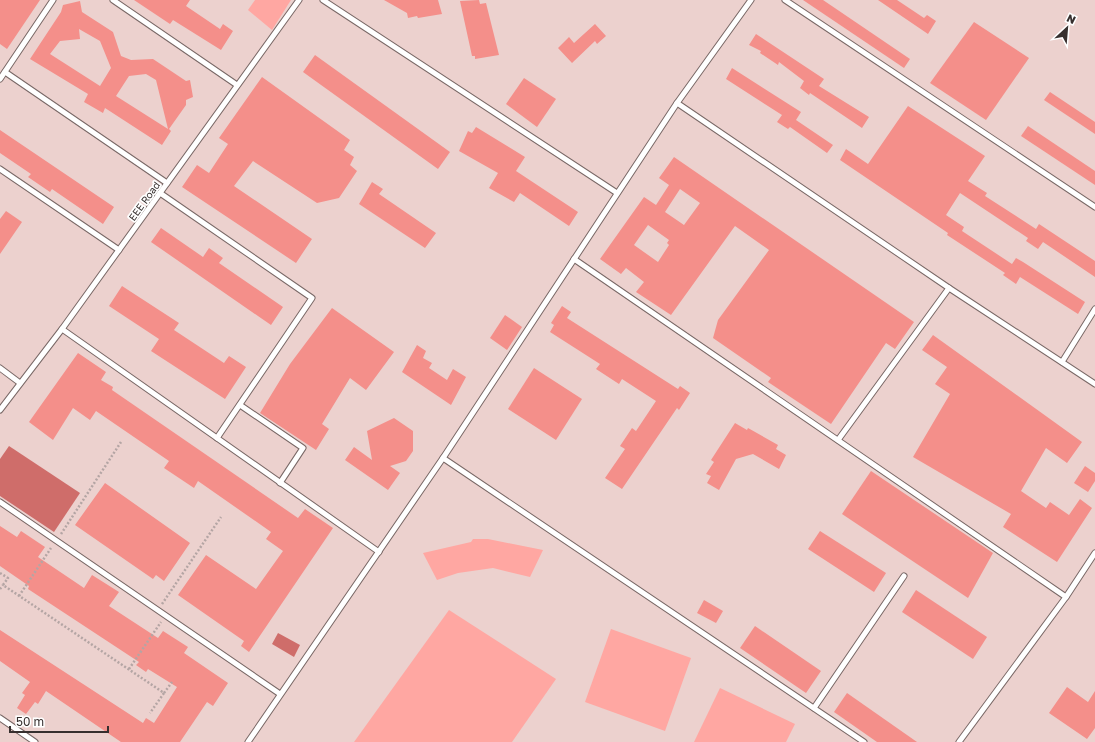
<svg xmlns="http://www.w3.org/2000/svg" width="1095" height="742" font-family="'Golos Text',sans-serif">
  <rect width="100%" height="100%" fill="#f1dedc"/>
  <!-- built -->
  <rect fill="#ecd1ce" x="0" y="0" width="1095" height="742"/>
  <!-- green -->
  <g fill="#ffa7a2">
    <path d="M255 0H291L272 30 248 10Z"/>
    <path d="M473 539H488L543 550 530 577 493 568 458 573 437 580 423 553 471 542Z"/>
    <path d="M449 610 556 679 512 742H354Z"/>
    <path d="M611 629 691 658 665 731 585 702Z"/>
    <path d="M720 688 795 724 786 742H694Z"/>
  </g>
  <!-- water -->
  <g fill="#cf6d6a">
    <path d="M9 446 80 493 54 532 0 496V459Z"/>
    <path d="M278 633 300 645 294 657 272 644Z"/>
  </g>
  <!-- building -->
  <g fill="#f48f8a" fill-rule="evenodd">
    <path d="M0 0H40L7 49 0 44Z"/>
    <path d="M134 0H190L186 6 220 29 223 24 233 31 221 50 173 20 170 24Z"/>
    <path d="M384 0H438L442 14 418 18 417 16 408 18 407 13Z"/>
    <path d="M479 0 480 4 486 3 499 55 475 59V56H472L460 1Z"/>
    <path d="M803 0H823L910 59 904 68Z"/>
    <path d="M878 0H897L924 18 927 15 936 21 928 34Z"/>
    <path d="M80 1 82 12 113 32 121 56 131 60 153 59 186 81 190 80 193 97 186 100V105L169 129 171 131 162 145 105 108 103 113 84 102 88 94 30 59 61 12 63 5ZM79 29 100 41 111 68 100 86 50 54 60 41 80 39ZM146 74 156 80 168 129 116 96 129 76Z"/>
    <path d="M974 22 1029 58 986 120 930 83Z"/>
    <path d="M595 24 606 36 597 44 595 41 572 63 558 48 569 37 574 43Z"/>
    <path d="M756 34 824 79 819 86 869 117 862 128 810 93 809 95 800 88 804 81 779 62 778 65 760 53 761 51 749 45Z"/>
    <path d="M315 55 450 152 438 169 303 72Z"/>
    <path d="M732 68 801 112 796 120 833 145 827 153 790 127 788 129 777 122 782 115 726 79Z"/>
    <path d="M262 77 350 140 344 150 354 157 350 165 357 171 339 198 317 203 253 161 234 186 312 239 296 263 182 187 197 165 209 173 228 144 219 138Z"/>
    <path d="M524 78 556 99 537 127 506 104Z"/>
    <path d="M1050 92 1095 122V134L1044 100Z"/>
    <path d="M908 106 985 156 968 181 987 193 985 196 1036 229 1039 224 1095 261V277L1043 242 1038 249 1026 241 1028 238 960 193 946 215 964 227 962 231 1012 264 1016 258 1023 262 1085 302 1078 314 1020 277 1016 284 1003 275 1005 273 947 235 948 233 840 160 846 149 868 164Z"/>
    <path d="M1028 126 1095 171V185L1021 136Z"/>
    <path d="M476 127 525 157 516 171 578 212 569 226 520 193 514 202 489 188 498 173 459 151 468 131 472 133Z"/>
    <path d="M0 130 114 207 103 224 52 189 50 192 28 177 31 174 0 153Z"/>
    <path d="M674 157 914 322 895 349 886 343 831 424 768 382 771 378 713 338 718 320 769 250 735 226 671 315 636 292 644 282 626 268 621 274 600 259 644 197 656 205 669 185 659 178ZM680 189 700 203 684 225 665 212ZM648 225 669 240 667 243 669 245 658 262 634 245Z"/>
    <path d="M372 182 383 189 379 194 436 233 425 248 359 204Z"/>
    <path d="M6 211 22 222 0 254V219Z"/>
    <path d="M161 228 203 257 209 248 223 258 219 263 283 307 271 325 151 242Z"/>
    <path d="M122 286 179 323 174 330 224 363 229 356 246 367 225 399 151 351 159 339 109 306Z"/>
    <path d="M562 306 571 312 567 318 678 389 680 386 690 393 679 410 677 408 622 489 605 478 625 449 620 446 632 428 636 431 656 401 622 379 619 384 596 369 600 364 550 332 554 325 551 323Z"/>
    <path d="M332 308 394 352 366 390 350 378 322 424 329 429 316 450 260 413 290 364Z"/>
    <path d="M505 315 522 327 507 350 490 338Z"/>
    <path d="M933 335 1082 442 1067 463 1046 448 1021 491 1046 508 1050 502 1069 515 1080 499 1092 508 1057 562 1003 527 1011 514 913 457 950 394 935 384 947 367 922 350Z"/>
    <path d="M417 345 426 351 423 358 432 363 429 368 447 380 453 369 466 377 451 405 402 372Z"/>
    <path d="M78 353 106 372 101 380 113 387 112 390 298 518 305 509 333 528 249 652 241 646 244 641 178 595 206 555 256 589 283 551 266 539 271 532 198 481 194 488 164 468 169 461 96 411 90 420 73 408 53 440 29 422Z"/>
    <path d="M534 368 582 399 556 440 508 409Z"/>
    <path d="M394 418 413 431V451L406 461 390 466 400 473 388 490 345 460 354 447 372 460 367 431Z"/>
    <path d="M735 423 747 430 748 428 778 445 776 449 786 455 779 469 753 454 736 459 719 490 707 483 711 476 706 474 714 462 711 460Z"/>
    <path d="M1085 466 1095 473V481L1088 492 1074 483Z"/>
    <path d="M871 471 993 553 968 598 842 514Z"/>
    <path d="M105 483 190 543 164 581 156 575 153 579 75 525Z"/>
    <path d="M0 526 17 537 21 531 45 547 38 557 84 588 92 575 119 592 109 606 158 638 163 631 188 647 184 653 228 683 213 706 207 702 180 742H121L46 691 38 704 35 702 26 714 17 708 25 695 22 693 30 682 0 661V630L143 723 146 718 154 723 177 687 148 669 146 672 136 665 139 662 28 589 29 586 0 566Z"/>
    <path d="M820 531 886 573 874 592 808 549Z"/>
    <path d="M916 590 987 637 973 659 902 612Z"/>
    <path d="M704 600 723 611 716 623 697 613Z"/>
    <path d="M755 626 821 671 806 693 740 648Z"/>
    <path d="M1067 687 1088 702 1095 691V728L1087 739 1049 713Z"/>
    <path d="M847 693 917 742H877L834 712Z"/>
  </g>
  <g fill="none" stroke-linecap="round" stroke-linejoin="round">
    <defs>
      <g id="lane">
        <path d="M113 0 237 85"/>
        <path d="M323 0 617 193"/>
        <path d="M785 0 1095 207"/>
        <path d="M5 72 167 183"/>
        <path d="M0 79 53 0"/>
        <path d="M677 103 949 288 1095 384"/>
        <path d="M0 169 119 250"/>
        <path d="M160 193 312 298 217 438"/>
        <path d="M574 259 1066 597"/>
        <path d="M62 329 379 552"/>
        <path d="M1062 362 1095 309"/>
        <path d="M0 368 20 383"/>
        <path d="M240 405 303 448 280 483"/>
        <path d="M0 410 62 329 299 0"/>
        <path d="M838 440 949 288"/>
        <path d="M443 458 864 742"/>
        <path d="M0 502 280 694"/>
        <path d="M814 708 904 576"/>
        <path d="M0 718 35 742"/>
        <path d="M248 742 443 458 677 103 751 0"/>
        <path d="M959 742 1066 597 1095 553"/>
      </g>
    </defs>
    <!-- lane casing -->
    <use href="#lane" stroke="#796866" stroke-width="7"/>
    <!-- path -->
    <g stroke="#b4a5a4" stroke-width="2.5" stroke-dasharray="2 2" stroke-linecap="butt">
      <path d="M61 534 121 442"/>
      <path d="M0 573 8 578 3 585 164 693 150 713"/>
      <path d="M0 589 3 585"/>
      <path d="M19 596 51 548"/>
      <path d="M162 604 221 517"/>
      <path d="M129 669 161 622"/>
      <path d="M164 693 172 682"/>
    </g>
    <!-- lane -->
    <use href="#lane" stroke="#fff" stroke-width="5"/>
  </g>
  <g text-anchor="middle" stroke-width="3.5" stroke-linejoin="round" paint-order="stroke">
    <!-- street labels -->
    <g font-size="10" fill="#362f2e" stroke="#fff">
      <text transform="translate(144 201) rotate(-54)" y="4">EEE Road</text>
    </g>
  </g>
  <!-- north arrow -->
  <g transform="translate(1067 28) rotate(26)" stroke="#ffffff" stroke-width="3" paint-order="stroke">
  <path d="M0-3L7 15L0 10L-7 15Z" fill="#362f2e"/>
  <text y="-6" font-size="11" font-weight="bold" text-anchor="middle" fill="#362f2e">N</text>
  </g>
  <!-- scale -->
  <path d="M10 726v6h98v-6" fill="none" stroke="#362f2e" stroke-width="2"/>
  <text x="16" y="726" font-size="12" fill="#362f2e" stroke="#ffffff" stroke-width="3" paint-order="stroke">50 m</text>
</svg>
